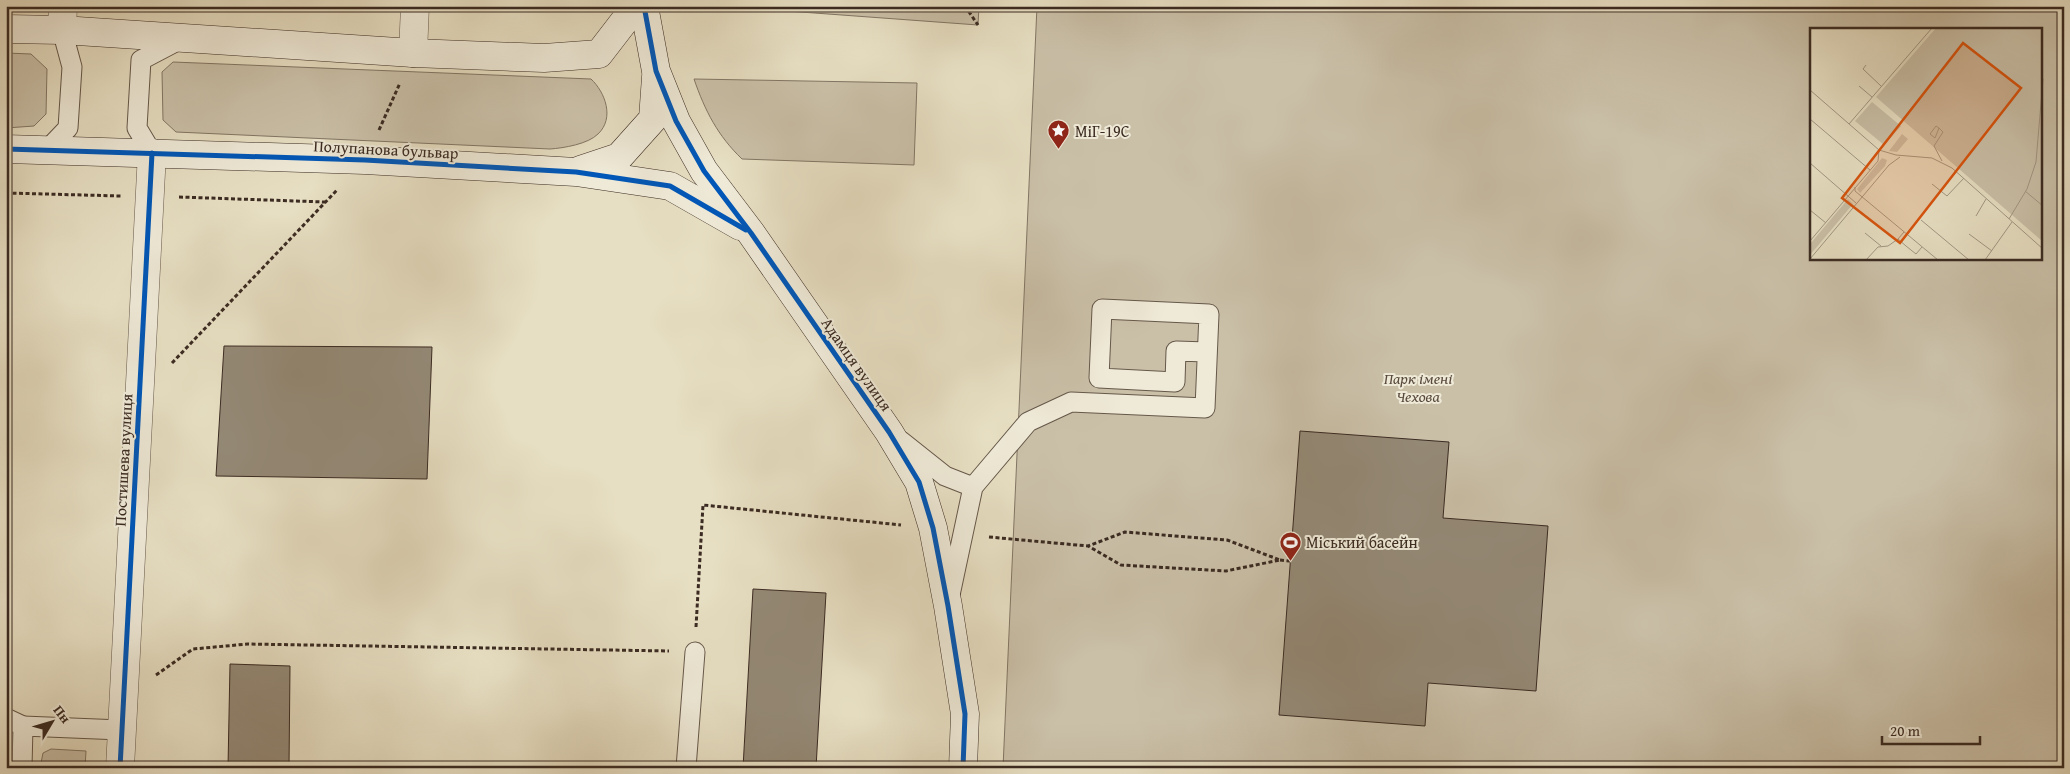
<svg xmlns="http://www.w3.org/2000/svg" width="2070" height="774" font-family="'Gentium Book Plus',serif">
  <rect width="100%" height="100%" fill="#e7dfc3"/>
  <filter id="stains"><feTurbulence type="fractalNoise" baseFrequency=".004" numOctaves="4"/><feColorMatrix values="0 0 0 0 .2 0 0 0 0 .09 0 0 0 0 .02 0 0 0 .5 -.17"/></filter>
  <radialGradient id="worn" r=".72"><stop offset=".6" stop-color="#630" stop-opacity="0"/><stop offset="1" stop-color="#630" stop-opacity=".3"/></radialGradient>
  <!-- green -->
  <g fill="#cac0a8" stroke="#827665" fill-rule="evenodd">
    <path d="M719 6H979L978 25Z"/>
    <path d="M1037 6H2064V768H1003ZM1811 29H2041V259H1811Z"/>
    <path d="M6 53 31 54 47 69 46 114 34 126 6 128Z"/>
    <path d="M173 62 591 79C605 92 615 118 598 134 588 144 564 148 550 149L176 132 163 120 162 72Z"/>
    <path d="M694 79 917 83 914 165 742 159C718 136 705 111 694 79Z"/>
    <path d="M51 749 86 751 85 768H40L43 753Z"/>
  </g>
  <!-- building -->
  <g fill="#948976" stroke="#3b2b22">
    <path d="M224 346 432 347 427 479 216 476Z"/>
    <path d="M1300 431 1449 442 1443 518 1548 526 1536 691 1428 683 1425 726 1279 715Z"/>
    <path d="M753 589 826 593 816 768H743Z"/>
    <path d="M230 664 290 666 289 768H228Z"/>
  </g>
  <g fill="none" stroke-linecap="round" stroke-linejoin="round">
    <defs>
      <g id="lane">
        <path d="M47 150 68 128 72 67 62 30"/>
        <path d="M152 153 137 128 141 60 181 39"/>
        <path d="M901 441 945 476 973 487"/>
        <path d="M950 595 973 487 1028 422 1071 402 1205 408 1209 314 1102 309 1099 378 1175 382 1176 351 1207 352"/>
        <path d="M6 718 23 726"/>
        <path d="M22 768 23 726 121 730"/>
        <path d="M686 768 695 652"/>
      </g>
      <g id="street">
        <path d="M62 30 63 6"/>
        <path d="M413 53 415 6"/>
        <path d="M120 768 152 153"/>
      </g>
      <g id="secondary">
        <path d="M644 6 656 71 676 121 704 171 751 233 889 432 919 482 933 528 948 606 965 714 963 768"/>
        <path d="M6 29 62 30 413 53 544 58 599 54 636 6"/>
        <path d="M6 149 365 160 576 172 670 186 740 226"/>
        <path d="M580 170 619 157 653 119 656 77"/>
      </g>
    </defs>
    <!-- lane casing -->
    <use href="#lane" stroke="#66584a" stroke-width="21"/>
    <!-- street casing -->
    <use href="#street" stroke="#66584a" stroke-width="29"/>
    <!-- secondary casing -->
    <use href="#secondary" stroke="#3b2b22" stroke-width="29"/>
    <!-- path -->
    <g stroke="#3b2b22" stroke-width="3" stroke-dasharray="4 2.5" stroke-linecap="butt">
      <path d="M965 6 978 25"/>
      <path d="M379 130 400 83"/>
      <path d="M6 193 121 196"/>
      <path d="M179 197 325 202"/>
      <path d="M172 363 337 190"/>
      <path d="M989 537 1088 546 1121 565 1226 571 1280 560 1227 540 1125 532 1088 546"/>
      <path d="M1280 560 1290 561"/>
      <path d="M696 627 703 505 901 525"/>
      <path d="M156 675 193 649 248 644 669 651"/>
    </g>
    <!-- lane -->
    <use href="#lane" stroke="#efead8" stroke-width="19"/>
    <!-- street -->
    <use href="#street" stroke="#efead8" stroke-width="28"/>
    <!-- secondary -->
    <use href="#secondary" stroke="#efead8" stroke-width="28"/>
    <defs>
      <g id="cycleway">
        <path d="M644 6 656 71 676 121 704 171 751 233 889 432 919 482 933 528 948 606 965 714 963 768"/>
        <path d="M6 149 365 160 576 172 670 186 746 230"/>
        <path d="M120 768 152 153"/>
      </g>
    </defs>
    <!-- cycleway casing -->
    <use href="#cycleway" stroke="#efead8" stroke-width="8"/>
    <!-- cycleway -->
    <use href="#cycleway" stroke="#0057b8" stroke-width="5"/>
  </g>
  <!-- icons -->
  <defs>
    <symbol id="sight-pin" viewBox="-11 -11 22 30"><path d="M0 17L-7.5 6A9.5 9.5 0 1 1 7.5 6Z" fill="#8f2418" stroke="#efead8"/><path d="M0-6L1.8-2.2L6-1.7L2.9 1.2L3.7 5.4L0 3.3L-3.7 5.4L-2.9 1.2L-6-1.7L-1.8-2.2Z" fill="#fff"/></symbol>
    <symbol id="stadium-pin" viewBox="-11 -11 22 30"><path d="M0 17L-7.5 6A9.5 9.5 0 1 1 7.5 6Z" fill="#8f2418" stroke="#efead8"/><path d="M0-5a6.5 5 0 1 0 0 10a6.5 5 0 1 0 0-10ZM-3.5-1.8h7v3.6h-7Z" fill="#fff"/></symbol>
  </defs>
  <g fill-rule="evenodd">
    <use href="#sight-pin" x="1046" y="118" width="25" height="34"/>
    <use href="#stadium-pin" x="1278" y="530" width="25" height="34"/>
  </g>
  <g text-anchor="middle" stroke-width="4" stroke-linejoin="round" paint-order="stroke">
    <!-- poi labels -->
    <g font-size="16" fill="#3b2b22" stroke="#efead8" text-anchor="start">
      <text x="1075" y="137">МіГ-19С</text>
      <text x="1306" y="548">Міський басейн</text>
    </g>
    <!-- street labels -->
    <g font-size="16" fill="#3b2b22" stroke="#efead8">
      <text transform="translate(386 149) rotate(3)" y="6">Полупанова бульвар</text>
      <text transform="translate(857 364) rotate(55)" y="6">Адамця вулиця</text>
      <text transform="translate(123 460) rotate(-87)" y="6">Постишева вулиця</text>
    </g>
    <!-- park labels -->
    <g font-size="16" font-style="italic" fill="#58493d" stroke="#efead8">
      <text x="1418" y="384">Парк імені<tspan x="1418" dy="18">Чехова</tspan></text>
    </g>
  </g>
  <!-- overview -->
  <g transform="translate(1810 28)">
    <rect width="232" height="232" fill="#e7dfc3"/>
    <path d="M126 0H232V213L66 69ZM62 74 91 98 74 117 45 93ZM92 106 98 111 87 124 79 123ZM72 130 77 132 75 138 50 165 47 161ZM38 171 43 176 0 227V216Z" fill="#cac0a8"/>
    <path fill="none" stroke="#a29783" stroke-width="1" d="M56 37 53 41 71 58M49 58 62 69M0 62 69 122 86 127 122 130 142 140 233 221M0 91 60 142M39 96 122 0M129 100 125 110 120 106 126 98 129 100 133 104 124 118 132 133M0 135 46 175M122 156 137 168 154 150M45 159V163L128 232M215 163 233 178M0 182 16 195M166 188 176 171M199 191 217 161 226 134 233 51M111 192 159 232M94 204 88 211 96 218 106 226 112 219M55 205 71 218M159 206 182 223M0 213 68 133 69 122M0 231 79 137 90 129M56 232 68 219 78 218 88 211M175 232 202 194"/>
    <path fill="#d7540e" fill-opacity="0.15" stroke="#d7540e" stroke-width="2.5" d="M153 15 211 60 90 215 32 170Z"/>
    <rect width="232" height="232" fill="none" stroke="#3b2b22" stroke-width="2.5"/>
  </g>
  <!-- margin -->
  <rect width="2070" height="774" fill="none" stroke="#e7dfc3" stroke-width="25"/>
  <rect x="8" y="8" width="2055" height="759" fill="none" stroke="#3b2b22" stroke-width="2.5"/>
  <rect x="12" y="12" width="2045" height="749" fill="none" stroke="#3b2b22"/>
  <!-- north arrow -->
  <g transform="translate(52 722) rotate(52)" stroke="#efead8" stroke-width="4" paint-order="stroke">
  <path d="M0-4L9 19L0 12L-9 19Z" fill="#3b2b22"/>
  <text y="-8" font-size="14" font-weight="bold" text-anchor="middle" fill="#3b2b22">Пн</text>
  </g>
  <!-- scale -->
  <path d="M1882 736v8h98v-8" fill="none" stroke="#3b2b22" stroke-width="2.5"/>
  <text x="1890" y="736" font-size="15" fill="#3b2b22" stroke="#efead8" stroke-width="4" paint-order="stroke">20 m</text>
  <rect width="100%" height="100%" filter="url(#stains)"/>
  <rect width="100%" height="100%" fill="url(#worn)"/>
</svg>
